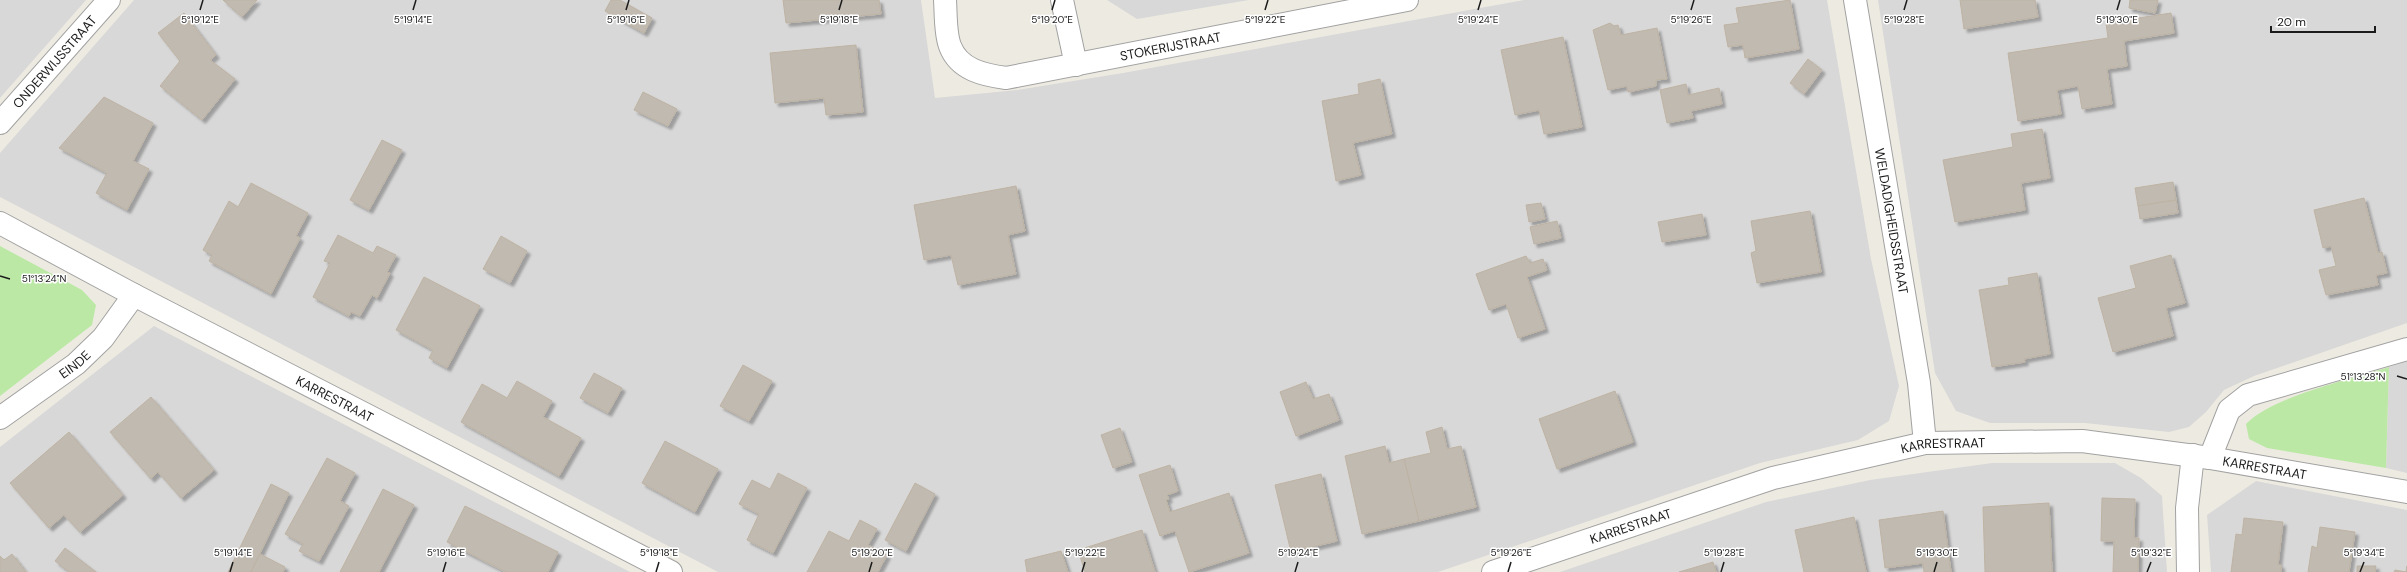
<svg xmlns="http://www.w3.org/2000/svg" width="2407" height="572" font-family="'DM Sans',sans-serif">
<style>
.residential{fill:#d9d8d8}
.grass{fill:#bce8a6}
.building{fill:#c1bab0;stroke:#beb3a3;filter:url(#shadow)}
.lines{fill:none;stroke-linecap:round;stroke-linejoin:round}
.minor-casing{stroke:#a2a2a2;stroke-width:24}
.minor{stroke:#fff;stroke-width:22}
.ticks{fill:none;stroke:#1b1b1b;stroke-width:1.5}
.labels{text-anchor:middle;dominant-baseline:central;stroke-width:3;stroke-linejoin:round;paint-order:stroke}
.street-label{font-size:13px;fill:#1b1b1b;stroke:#fff}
.ticks-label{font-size:10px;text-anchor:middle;fill:#1b1b1b;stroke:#fff;stroke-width:3;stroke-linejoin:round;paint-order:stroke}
</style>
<defs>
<filter id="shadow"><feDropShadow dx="3.5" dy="3.5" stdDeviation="1" flood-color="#0004"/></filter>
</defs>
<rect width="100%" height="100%" fill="#edebe1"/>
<!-- residential -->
<g class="residential">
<polygon points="0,0 86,0 0,98"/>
<polygon points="134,0 921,0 935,98 1017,90 1123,73 1524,0 1827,0 1871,259 1899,386 1889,421 1858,440 1760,463 1438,572 718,572 0,197 0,153"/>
<polygon points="1107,0 1249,0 1137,19"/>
<polygon points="1878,0 2407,0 2407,323 2254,376 2224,390 2206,412 2189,427 2169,432 2085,423 1990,423 1956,411 1935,373"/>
<polygon points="154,326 630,572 0,572 0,447"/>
<polygon points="2407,361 2407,473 2386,468 2389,367"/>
<polygon points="1992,463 2115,463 2141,478 2162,496 2167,572 1560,572 1766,502 1870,480"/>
<polygon points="2256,481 2407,510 2407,572 2211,572 2207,515"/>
</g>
<!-- grass -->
<g class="grass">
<polygon points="0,246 82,290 96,305 92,325 0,396"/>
<path d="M 2389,367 L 2386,468 L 2267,448 L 2249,439 L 2246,424 C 2273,396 2349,380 2389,367 Z"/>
</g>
<!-- building -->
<g class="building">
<polygon points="223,0 257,0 242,17"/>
<polygon points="611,0 620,0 652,18 644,33 605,11"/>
<polygon points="783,0 879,0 881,14 786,23"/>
<polygon points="1790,0 1799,49 1745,58 1743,45 1728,47 1724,25 1739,23 1736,8"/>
<polygon points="1960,0 2035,0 2038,17 1964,29"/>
<polygon points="2130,0 2158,0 2155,13 2129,8"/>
<polygon points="184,13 216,55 210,60 235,79 202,120 160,86 180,61 158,33"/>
<polygon points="2171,13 2174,33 2124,41 2127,66 2107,69 2112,104 2082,109 2078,86 2057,90 2061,114 2018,121 2008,53 2108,38 2106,23"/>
<polygon points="1610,23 1614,26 1618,25 1621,35 1657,28 1667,79 1656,80 1656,86 1628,92 1627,86 1608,90 1593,30"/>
<polygon points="1563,37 1582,127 1544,134 1539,110 1515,115 1501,50"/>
<polygon points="856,45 863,112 826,115 824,98 775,103 770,53"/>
<polygon points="1808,59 1822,70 1804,94 1790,83"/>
<polygon points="1380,79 1392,134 1353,143 1361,175 1336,181 1322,101 1359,94 1358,84"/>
<polygon points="1686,84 1688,95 1719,88 1722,104 1691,111 1693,118 1667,123 1660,90"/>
<polygon points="643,92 677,109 668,126 634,110"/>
<polygon points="104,97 153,123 133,161 149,169 127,210 96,193 107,173 59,148"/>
<polygon points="2042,129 2050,178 2021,183 2025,210 1955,222 1943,160 2013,147 2011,134"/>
<polygon points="382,140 402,150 369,210 350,200"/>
<polygon points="2173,182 2176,200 2138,206 2135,188"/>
<polygon points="251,183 308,213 296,236 300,238 271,294 209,261 212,255 203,250 229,201 238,207"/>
<polygon points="1016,186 1025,231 1008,235 1016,274 958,285 951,255 924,260 914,205"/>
<polygon points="2364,198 2378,253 2382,252 2387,273 2376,275 2378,285 2326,295 2319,270 2336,266 2331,246 2323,248 2314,210"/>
<polygon points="2176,200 2178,213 2140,219 2138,206"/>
<polygon points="1541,203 1545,219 1529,222 1526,205"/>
<polygon points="1810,211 1821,272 1757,283 1751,253 1756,251 1751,221"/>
<polygon points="1702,214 1706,235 1662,242 1658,222"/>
<polygon points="1557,221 1561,238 1534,244 1530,227"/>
<polygon points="338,235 373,253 377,246 396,255 387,272 390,273 377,298 372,295 360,316 351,312 349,316 313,297 330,263 324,261"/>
<polygon points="501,236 527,251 510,283 483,269"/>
<polygon points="2171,255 2185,303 2166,308 2173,336 2113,352 2098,298 2136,288 2130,266"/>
<polygon points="1526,256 1530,263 1543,259 1547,270 1527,277 1545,329 1518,338 1506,304 1489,310 1476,274"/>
<polygon points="2037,273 2050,354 2024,359 2025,362 1992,367 1979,290 2009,285 2008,278"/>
<polygon points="424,277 480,306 447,368 429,358 433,350 396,330"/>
<polygon points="743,365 772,381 749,421 720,406"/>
<polygon points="594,373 622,388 608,413 580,398"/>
<polygon points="517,381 552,401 543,417 581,438 559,476 461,422 482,384 507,398"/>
<polygon points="1306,382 1313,399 1329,394 1339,420 1296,436 1280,392"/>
<polygon points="1615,391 1633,442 1557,469 1539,419"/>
<polygon points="151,397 214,470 181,498 158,472 151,479 110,432"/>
<polygon points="1442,427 1447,449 1461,446 1476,507 1419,521 1404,459 1431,453 1426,432"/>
<polygon points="1120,428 1132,462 1113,468 1101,435"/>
<polygon points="69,432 123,495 80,532 64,515 49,528 10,483"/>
<polygon points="665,441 718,469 695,512 642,483"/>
<polygon points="1385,446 1389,463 1404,459 1419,521 1362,534 1345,456"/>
<polygon points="327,458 355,473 340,501 349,506 319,561 299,551 303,544 285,534"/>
<polygon points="1170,465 1178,491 1167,495 1169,499 1166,500 1170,512 1229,493 1249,553 1189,572 1175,531 1160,536 1139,475"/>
<polygon points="778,473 807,488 773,553 747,540 759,514 739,504 752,480 770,489"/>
<polygon points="1321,474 1337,541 1291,552 1275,485"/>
<polygon points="915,483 935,494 906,551 885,540"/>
<polygon points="271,484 289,493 251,572 228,572"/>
<polygon points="383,489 414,505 379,572 340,572"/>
<polygon points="2102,498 2135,499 2134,538 2139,538 2138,572 2113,572 2114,541 2101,541"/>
<polygon points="2049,503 2052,572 1985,572 1983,507"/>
<polygon points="465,506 558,552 548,572 506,572 447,542"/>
<polygon points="1943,511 1951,572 1924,572 1923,563 1885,568 1879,520"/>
<polygon points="1854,517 1866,572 1804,572 1795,530"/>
<polygon points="2244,518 2283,522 2278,565 2281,565 2281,572 2231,572 2236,534 2242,535"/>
<polygon points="860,520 877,529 868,545 887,555 878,572 807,572 829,531 849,541"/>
<polygon points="2320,527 2355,532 2349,572 2308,572 2312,546 2317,548"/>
<polygon points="1142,530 1155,572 1085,572 1078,550"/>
<polygon points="65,548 96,572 69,572 55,561"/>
<polygon points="1061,551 1068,572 1027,572 1025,560"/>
<polygon points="12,554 26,572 0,572 0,556 4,560"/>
<polygon points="260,554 285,567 283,572 251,572"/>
<polygon points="1713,562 1716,572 1679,572"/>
<polygon points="2357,566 2376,566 2375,572 2357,572"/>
<polygon points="2407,566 2407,572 2394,572 2395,570 2406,572"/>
</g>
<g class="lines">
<defs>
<g id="minor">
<path id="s1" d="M 945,0 C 946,14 945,33 950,46 C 959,70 984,75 1006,78 L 1407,0"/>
<polyline points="1062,0 1076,65"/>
<path id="s2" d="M 1855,0 L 1919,383 L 1925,443"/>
<path id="s3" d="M 0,123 L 109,0"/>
<path id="s4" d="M 0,223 L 134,295 L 671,572"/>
<path id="s5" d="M 0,418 L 76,364 L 103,338 L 134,295"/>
<polyline points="2210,458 2229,410 2248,395 2407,349"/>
<path id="s6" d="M 1493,572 L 1773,478 L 1925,443 L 2082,441 L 2210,458 L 2407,492"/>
<polyline points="2188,572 2187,508 2193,455"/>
</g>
</defs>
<!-- minor casing -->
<use href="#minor" class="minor-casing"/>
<!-- minor -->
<use href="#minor" class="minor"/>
</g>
<!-- ticks -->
<path class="ticks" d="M 200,10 L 203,0M 413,10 L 416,0M 626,10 L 629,0M 839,10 L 842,0M 1052,10 L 1055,0M 1265,10 L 1268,0M 1478,10 L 1481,0M 1691,10 L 1694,0M 1904,10 L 1907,0M 2117,10 L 2120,0M 0,276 L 10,279M 2397,376 L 2407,379M 230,572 L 233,562M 443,572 L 446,562M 656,572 L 659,562M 869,572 L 872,562M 1082,572 L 1085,562M 1295,572 L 1298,562M 1508,572 L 1511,562M 1721,572 L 1724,562M 1934,572 L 1937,562M 2147,572 L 2151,562M 2360,572 L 2364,562"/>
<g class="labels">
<!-- street labels -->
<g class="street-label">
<text stroke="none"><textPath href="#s1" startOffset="282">STOKERIJSTRAAT</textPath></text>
<text stroke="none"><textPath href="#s3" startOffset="82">ONDERWIJSSTRAAT</textPath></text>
<text stroke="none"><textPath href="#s2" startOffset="224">WELDADIGHEIDSSTRAAT</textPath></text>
<text stroke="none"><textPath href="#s5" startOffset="92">EINDE</textPath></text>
<text stroke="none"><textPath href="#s4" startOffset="378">KARRESTRAAT</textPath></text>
<text stroke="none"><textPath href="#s6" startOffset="469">KARRESTRAAT</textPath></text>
<text stroke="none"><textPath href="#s6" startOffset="793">KARRESTRAAT</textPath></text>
<text stroke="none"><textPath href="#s6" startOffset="145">KARRESTRAAT</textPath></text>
</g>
</g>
<g class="ticks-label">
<text x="200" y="23">5°19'12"E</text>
<text x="413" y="23">5°19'14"E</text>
<text x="626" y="23">5°19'16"E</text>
<text x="839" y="23">5°19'18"E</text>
<text x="1052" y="23">5°19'20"E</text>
<text x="1265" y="23">5°19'22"E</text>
<text x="1478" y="23">5°19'24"E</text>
<text x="1691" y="23">5°19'26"E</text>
<text x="1904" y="23">5°19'28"E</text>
<text x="2117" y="23">5°19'30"E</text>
<text x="44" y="282">51°13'24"N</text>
<text x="2363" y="380">51°13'28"N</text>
<text x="2364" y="556">5°19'34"E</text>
<text x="233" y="556">5°19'14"E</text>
<text x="446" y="556">5°19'16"E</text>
<text x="659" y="556">5°19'18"E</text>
<text x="872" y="556">5°19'20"E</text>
<text x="1085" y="556">5°19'22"E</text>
<text x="1298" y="556">5°19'24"E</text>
<text x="1511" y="556">5°19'26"E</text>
<text x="1724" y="556">5°19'28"E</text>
<text x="1937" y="556">5°19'30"E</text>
<text x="2151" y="556">5°19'32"E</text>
</g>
<!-- scale -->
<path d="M2271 26v6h104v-6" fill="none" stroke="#1b1b1b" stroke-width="2"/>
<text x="2277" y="26" font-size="12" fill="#1b1b1b" stroke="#ffffff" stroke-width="3" paint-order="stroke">20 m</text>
</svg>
